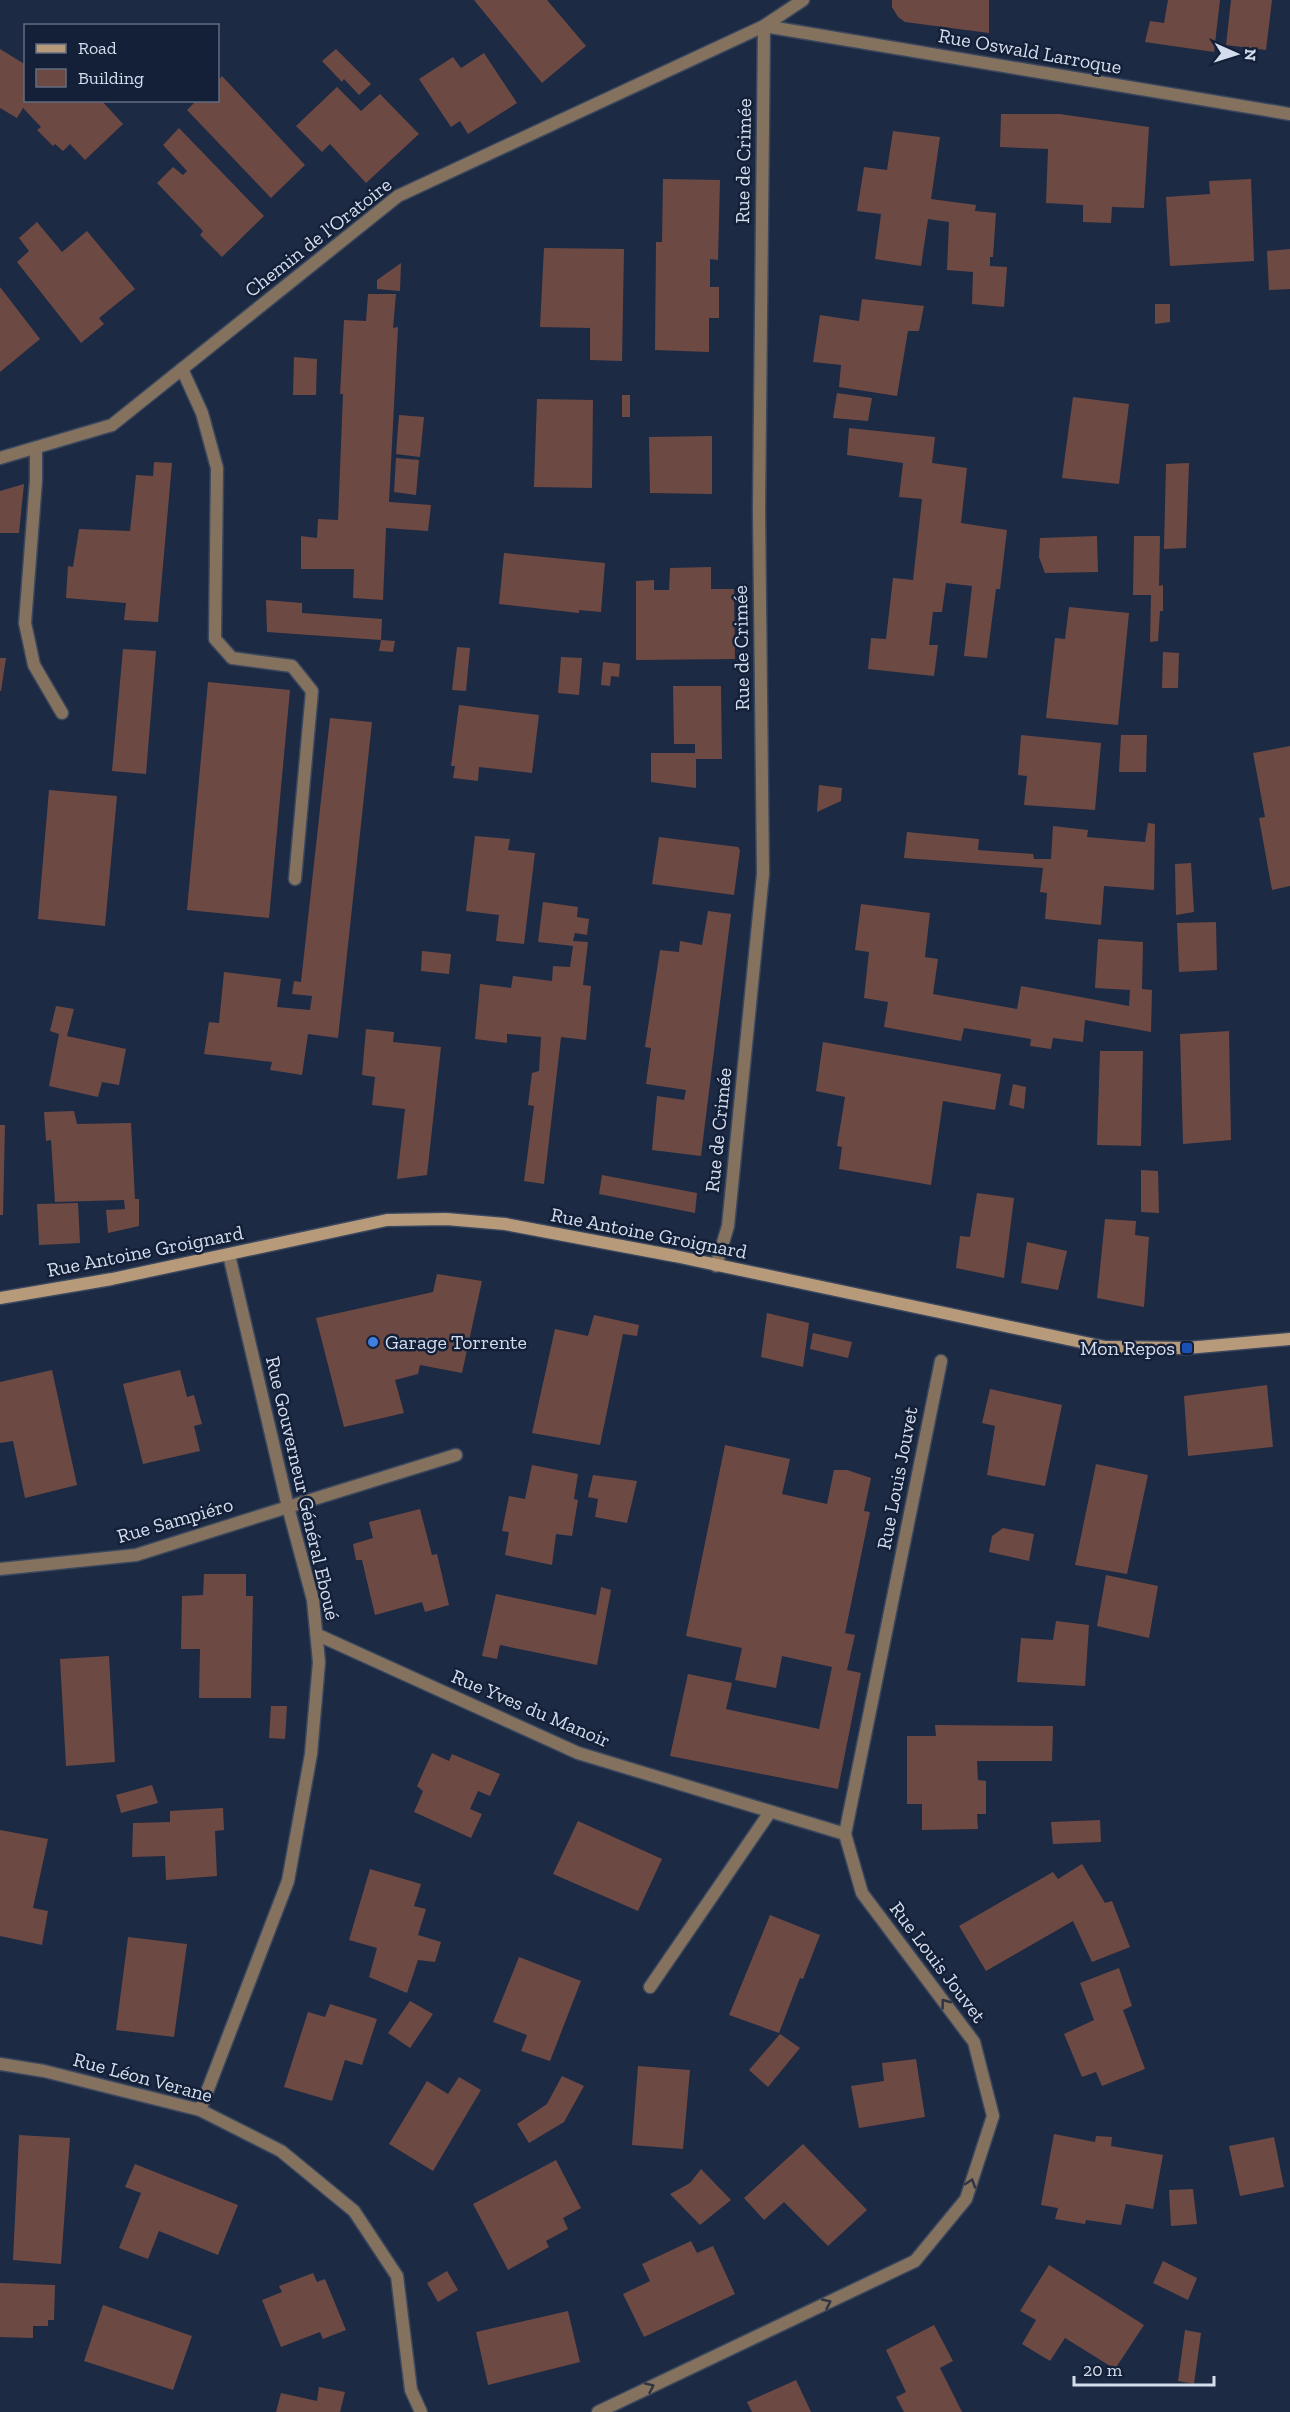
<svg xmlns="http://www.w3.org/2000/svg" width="1290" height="2412" font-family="'Zilla Slab',serif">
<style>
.building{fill:#6d4944}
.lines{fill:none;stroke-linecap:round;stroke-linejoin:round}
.service-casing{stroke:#3a475e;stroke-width:15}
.minor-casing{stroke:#3a475e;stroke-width:15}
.secondary-casing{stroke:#3a475e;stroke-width:15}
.service{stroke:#84725e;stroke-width:12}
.minor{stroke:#84725e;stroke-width:12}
.secondary{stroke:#b79a7a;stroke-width:12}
.oneway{stroke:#303442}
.shop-dot{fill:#3f7fe0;stroke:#142038;stroke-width:2}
.transit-dot{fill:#1a4fb4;stroke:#142038;stroke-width:2}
.labels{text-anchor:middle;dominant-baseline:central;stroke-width:5;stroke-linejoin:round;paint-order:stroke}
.street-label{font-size:20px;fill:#d4ddee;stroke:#142038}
.poi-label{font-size:20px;fill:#d4ddee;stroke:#142038;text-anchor:start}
</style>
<rect width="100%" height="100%" fill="#1d2a43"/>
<!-- building -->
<g class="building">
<polygon points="474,0 547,0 586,46 542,83"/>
<polygon points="892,0 989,0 989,33 905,22 898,17 892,7"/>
<polygon points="1168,0 1220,0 1214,52 1145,42 1150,21 1164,23"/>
<polygon points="1231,0 1272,0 1266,50 1226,45"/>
<polygon points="0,49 26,65 26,100 101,100 123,124 85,160 70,144 63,151 55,144 53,146 37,130 41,127 23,108 17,118 0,108"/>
<polygon points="336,49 371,84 359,95 344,79 342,82 322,61"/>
<polygon points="484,53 517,103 468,134 460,121 451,127 419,79 453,57 461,68"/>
<polygon points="222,76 305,165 271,198 187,110 197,100 218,100 218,81"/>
<polygon points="337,87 361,111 380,94 419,134 366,183 330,144 322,152 296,126"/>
<polygon points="1001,114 1060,114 1149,127 1144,208 1112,207 1111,223 1083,222 1083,205 1046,203 1048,149 1000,147"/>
<polygon points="179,128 264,216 222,257 200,235 203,231 157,183 173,167 183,175 187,171 163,145"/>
<polygon points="893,131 940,137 931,199 976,205 975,211 996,213 993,257 990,257 990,266 1007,267 1004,307 972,304 973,272 947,270 949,222 928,219 921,266 875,259 881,214 857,211 864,167 887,170"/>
<polygon points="663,179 720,180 718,260 710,259 710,287 719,287 719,318 709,318 709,352 655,350 656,242 662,242"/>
<polygon points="1251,179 1254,261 1170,266 1166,197 1210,194 1209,181"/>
<polygon points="37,222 62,252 87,231 135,289 99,318 104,324 81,343 17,262 29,251 19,238"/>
<polygon points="544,248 624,249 622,361 590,360 590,328 540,327"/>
<polygon points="1290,249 1290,289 1269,290 1267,251"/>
<polygon points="401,263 400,291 377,289 377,280"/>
<polygon points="0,287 40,339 0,372"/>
<polygon points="368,294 396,294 393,328 398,327 389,502 431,505 428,531 386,528 383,600 353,598 354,569 301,569 301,536 317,538 318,519 338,520 343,394 340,394 344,320 366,321"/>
<polygon points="862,299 924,306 919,331 908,331 897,396 839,387 841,365 813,362 820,315 859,321"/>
<polygon points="1155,304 1170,304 1170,322 1155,324"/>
<polygon points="294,357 317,359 316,395 293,395"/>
<polygon points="837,393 872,398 868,421 833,418"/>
<rect x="622" y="395" width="8" height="22"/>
<polygon points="1073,397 1129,404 1119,484 1062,478"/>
<polygon points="537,399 593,400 592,488 534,487"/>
<polygon points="399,415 424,417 420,457 396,454"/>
<polygon points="849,428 935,437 932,463 967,468 961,523 1007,530 1000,589 996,589 987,658 964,656 972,586 946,583 942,612 933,612 929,645 938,645 934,676 868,669 871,638 886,639 893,578 913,580 922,499 899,497 903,463 847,455"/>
<polygon points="712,436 712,494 650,493 649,437"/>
<polygon points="396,458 419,460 416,495 394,492"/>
<polygon points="154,462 172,463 158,622 124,620 126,603 66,598 68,566 73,567 79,529 130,531 136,475 153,476"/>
<polygon points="1189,463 1186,548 1164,549 1166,464"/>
<polygon points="24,484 19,533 0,533 0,491"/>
<polygon points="1097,536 1098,572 1045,573 1039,557 1040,538"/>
<polygon points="1134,536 1160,536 1159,586 1163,585 1163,611 1160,611 1158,641 1150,642 1151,595 1133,595"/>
<polygon points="504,553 605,563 601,612 579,610 579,613 499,604"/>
<polygon points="711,567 711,589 734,589 735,659 636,660 636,581 654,580 654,590 669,590 670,568"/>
<polygon points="266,600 302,603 302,613 382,619 381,640 395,641 393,652 379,651 381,640 267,632"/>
<polygon points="1069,607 1129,613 1118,725 1046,718 1055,638 1065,639"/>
<polygon points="457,647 470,648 466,691 452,690"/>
<polygon points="123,649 156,651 146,774 112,771"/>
<polygon points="1163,652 1179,653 1178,688 1162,688"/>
<polygon points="561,657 582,658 579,695 558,693"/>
<polygon points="0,658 6,658 1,691 0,691"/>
<polygon points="603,662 620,664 619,677 611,676 610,686 601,685"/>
<polygon points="208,682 290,690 269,918 187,910"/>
<polygon points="673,686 721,686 722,759 696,759 696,788 651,782 651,753 695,753 695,744 674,744"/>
<polygon points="459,705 539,715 532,773 479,767 478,781 453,778 455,766 451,766"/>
<polygon points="330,718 372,722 338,1038 308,1034 302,1075 270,1070 272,1062 204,1054 209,1022 219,1023 224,972 281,979 277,1007 310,1010 312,996 292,994 294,981 301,982"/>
<polygon points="1021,735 1101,743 1095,810 1024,805 1027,776 1018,775"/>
<polygon points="1121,735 1147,735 1146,772 1119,772"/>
<polygon points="1290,746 1290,886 1272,890 1259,818 1265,817 1253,753"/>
<polygon points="819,785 842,788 841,801 817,812"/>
<polygon points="49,790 117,796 105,926 38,919"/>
<polygon points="1148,823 1155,824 1154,890 1104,886 1101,925 1045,919 1047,893 1040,892 1043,868 904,858 907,832 979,839 978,850 1033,854 1034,859 1051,859 1053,826 1088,830 1087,837 1145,842"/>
<polygon points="475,836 510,839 508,850 535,853 524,944 496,941 499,915 466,911"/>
<polygon points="659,837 738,847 740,850 734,895 652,884"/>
<polygon points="1191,863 1194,912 1176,915 1175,864"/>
<polygon points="543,902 578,907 577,917 589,919 587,935 575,933 573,941 588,942 583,985 591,986 586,1040 561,1037 544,1184 524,1181 534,1106 528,1105 532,1073 539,1071 541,1037 507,1034 507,1043 475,1039 480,984 511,988 513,976 552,981 553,966 570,967 573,946 538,942"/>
<polygon points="861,904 930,913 925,957 938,959 933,994 1017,1009 1021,986 1129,1006 1130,990 1095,988 1098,939 1143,942 1142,989 1152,990 1151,1032 1085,1020 1083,1042 1053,1038 1051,1049 1030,1046 1031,1039 964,1028 961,1041 884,1027 888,1002 864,998 869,952 855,950"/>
<polygon points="708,911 731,914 701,1156 652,1150 657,1096 684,1100 686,1090 646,1084 651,1048 645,1047 660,950 679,952 680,941 702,945"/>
<polygon points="1216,922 1217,970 1179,972 1177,923"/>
<polygon points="422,951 451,954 449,974 421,971"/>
<polygon points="56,1006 74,1009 67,1036 126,1049 119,1085 102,1082 98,1097 49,1086 59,1034 50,1031"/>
<polygon points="366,1029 394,1032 393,1042 441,1047 427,1175 397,1179 405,1109 372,1105 375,1077 362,1075"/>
<polygon points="1229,1031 1231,1140 1183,1144 1180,1034"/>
<polygon points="823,1042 1001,1074 995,1110 943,1101 931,1185 839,1169 842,1147 837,1146 845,1097 816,1091"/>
<polygon points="1100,1051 1143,1051 1141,1146 1097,1145"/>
<polygon points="1013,1084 1026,1087 1024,1109 1009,1105"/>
<polygon points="74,1111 77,1124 131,1123 135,1199 139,1199 139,1226 108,1233 106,1210 125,1209 124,1200 55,1202 51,1140 46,1141 44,1112"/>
<polygon points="0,1125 5,1125 3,1215 0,1215"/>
<polygon points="1141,1170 1158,1171 1159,1213 1141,1212"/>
<polygon points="602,1175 697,1193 695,1213 599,1194"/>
<polygon points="977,1193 1014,1198 1004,1278 956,1268 960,1236 970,1237"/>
<polygon points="78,1203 80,1243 39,1245 37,1204"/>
<polygon points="1105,1219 1136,1221 1135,1235 1149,1237 1144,1307 1097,1298"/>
<polygon points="1027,1242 1067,1251 1058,1290 1021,1283"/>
<polygon points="437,1274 482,1281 462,1373 420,1365 418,1374 395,1380 404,1413 344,1427 316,1318 433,1292"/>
<polygon points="767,1313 809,1323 803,1367 761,1357"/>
<polygon points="594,1315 639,1325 637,1336 623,1334 600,1445 532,1433 555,1329 588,1336"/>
<polygon points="813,1333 852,1342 848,1358 810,1349"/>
<polygon points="52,1370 77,1485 25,1498 13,1441 0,1443 0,1382"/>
<polygon points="180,1370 187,1397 194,1395 202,1424 194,1426 200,1451 143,1464 123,1384"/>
<polygon points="1267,1385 1273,1447 1188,1456 1184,1396"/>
<polygon points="990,1389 1062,1405 1045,1486 987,1475 995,1426 982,1423"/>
<polygon points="725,1445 790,1459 782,1494 827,1504 834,1470 847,1470 871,1478 864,1511 870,1512 845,1633 855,1635 847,1670 861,1673 838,1789 670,1756 688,1674 732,1683 726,1709 819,1729 832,1667 782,1656 776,1688 735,1680 742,1648 686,1636"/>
<polygon points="1096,1464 1148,1475 1127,1574 1075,1565"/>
<polygon points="532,1465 578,1474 574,1499 578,1500 572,1536 556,1534 552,1565 505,1555 509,1532 502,1531 509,1496 525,1499"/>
<polygon points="593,1475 637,1481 627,1523 595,1517 598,1499 588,1497"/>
<polygon points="420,1509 432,1555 437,1554 449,1605 425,1612 422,1602 375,1615 362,1560 356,1560 353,1544 373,1538 369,1522"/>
<polygon points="1003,1528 1034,1534 1029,1561 989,1552 992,1536"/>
<polygon points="204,1574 246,1574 246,1596 253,1596 251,1698 199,1698 200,1649 181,1649 182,1596 203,1595"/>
<polygon points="1106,1575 1158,1586 1149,1638 1097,1626"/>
<polygon points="601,1587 611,1590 597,1665 500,1645 497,1659 482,1656 496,1594 596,1615"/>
<polygon points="1056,1621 1089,1625 1085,1686 1017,1682 1021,1638 1053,1640"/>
<polygon points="109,1656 115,1762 66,1766 60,1659"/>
<polygon points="271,1706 287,1706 285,1739 269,1738"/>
<polygon points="935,1725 1053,1726 1052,1761 977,1761 978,1780 986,1781 986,1814 977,1814 978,1829 922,1830 922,1804 907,1804 907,1736 936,1736"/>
<polygon points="432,1753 449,1761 452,1754 500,1774 490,1796 478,1791 470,1809 482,1814 471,1838 414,1812 423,1791 417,1786"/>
<polygon points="152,1785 158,1803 121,1813 116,1795"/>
<polygon points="223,1808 224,1830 215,1831 217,1876 166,1880 165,1856 132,1857 133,1823 170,1822 170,1811"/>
<polygon points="1100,1820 1101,1842 1053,1844 1051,1822"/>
<polygon points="578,1821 662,1859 638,1911 553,1874"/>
<polygon points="0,1830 48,1839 33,1908 48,1911 42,1945 0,1936"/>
<polygon points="1082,1864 1105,1903 1112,1901 1130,1947 1092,1962 1073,1921 986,1971 959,1926 1053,1872 1058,1879"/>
<polygon points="370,1869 421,1884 414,1906 426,1909 418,1935 441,1942 435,1962 418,1960 407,1993 369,1977 377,1948 349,1940"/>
<polygon points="770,1915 820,1935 803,1979 800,1978 779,2033 729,2015"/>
<polygon points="128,1937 187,1944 174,2037 116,2030"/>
<polygon points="519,1957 581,1981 550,2061 521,2051 527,2035 493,2022"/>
<polygon points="1119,1968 1132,2006 1123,2010 1145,2069 1102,2086 1096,2072 1082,2077 1064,2034 1094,2020 1080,1983"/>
<polygon points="410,2001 433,2014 410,2048 388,2033"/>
<polygon points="330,2004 377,2019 362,2065 345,2060 332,2101 284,2087 308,2012 325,2017"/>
<polygon points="780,2034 800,2048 768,2087 749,2070"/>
<polygon points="916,2059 925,2117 859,2128 851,2086 884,2081 882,2063"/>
<polygon points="638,2066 690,2070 683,2149 632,2145"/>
<polygon points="562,2076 584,2086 564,2122 529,2143 517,2124 547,2104"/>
<polygon points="459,2077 481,2090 433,2171 389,2144 427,2081 448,2094"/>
<polygon points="1054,2134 1095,2142 1096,2136 1112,2137 1111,2146 1163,2155 1153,2209 1126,2204 1121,2225 1086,2220 1085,2224 1055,2219 1058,2208 1041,2205"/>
<polygon points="19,2135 70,2138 61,2264 13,2260"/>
<polygon points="1274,2137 1284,2187 1240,2196 1229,2146"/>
<polygon points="803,2144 867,2210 828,2246 784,2202 764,2220 744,2198"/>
<polygon points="556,2160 581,2208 563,2218 568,2229 546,2241 549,2247 508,2270 473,2204"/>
<polygon points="135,2164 238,2205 218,2255 159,2231 148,2259 119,2248 141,2193 125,2187"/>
<polygon points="701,2169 731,2200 700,2225 670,2194 690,2183"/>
<polygon points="1193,2189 1197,2224 1171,2226 1169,2190"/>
<polygon points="691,2241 697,2253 713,2246 735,2294 644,2337 623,2294 650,2281 642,2264"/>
<polygon points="1163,2261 1197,2278 1188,2300 1153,2283"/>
<polygon points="1049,2265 1144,2325 1115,2369 1065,2338 1050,2361 1022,2344 1036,2320 1020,2311"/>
<polygon points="447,2271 458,2290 438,2302 427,2283"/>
<polygon points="313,2273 317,2282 325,2279 346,2330 323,2339 320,2332 281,2347 262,2300 282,2292 279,2286"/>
<polygon points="0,2283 55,2285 54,2320 48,2320 48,2326 33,2326 33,2338 0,2337"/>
<polygon points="103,2305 192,2336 173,2390 84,2361"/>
<polygon points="568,2311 580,2362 488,2385 476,2332"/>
<polygon points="934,2325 953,2361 940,2368 962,2412 904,2412 896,2397 906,2392 886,2350"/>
<polygon points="1185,2330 1201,2333 1194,2384 1178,2381"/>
<polygon points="796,2380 811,2412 752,2412 747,2402"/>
<polygon points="319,2387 345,2392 340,2412 276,2412 281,2393 317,2401"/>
</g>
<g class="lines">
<defs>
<g id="service">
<polyline points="182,369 202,413 217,468 215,639 232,658 292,666 312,691 295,879"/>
<polyline points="36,448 36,480 25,623 34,665 62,713"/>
<polyline points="288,1507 456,1455"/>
<polyline points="650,1987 770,1812"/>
</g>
<g id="minor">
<polyline points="0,458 112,425 398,196 764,26 803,0"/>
<polyline points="716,1266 728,1226 763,874 759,510 764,26 1290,114"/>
<polyline points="0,1569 136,1555 288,1507"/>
<polyline points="318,1635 578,1753 845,1834"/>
<polyline points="0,2064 44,2071 200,2110 281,2151 354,2211 397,2276 411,2390 421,2412"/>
<polyline points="200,2110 288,1881 311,1754 319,1662 313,1600 288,1507 229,1255"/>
<polyline points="598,2412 915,2261 966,2199 993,2116 974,2042 862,1893 845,1834 941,1361"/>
</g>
<polyline id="secondary" points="0,1298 112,1279 387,1220 446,1219 505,1224 675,1256 1105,1347 1187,1348 1290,1339"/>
</defs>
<!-- service casing -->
<use href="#service" class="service-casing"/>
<!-- minor casing -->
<use href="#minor" class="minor-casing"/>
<!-- secondary casing -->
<use href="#secondary" class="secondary-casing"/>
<!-- service -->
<use href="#service" class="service"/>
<!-- minor -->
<use href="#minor" class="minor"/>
<!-- secondary -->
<use href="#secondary" class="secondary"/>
</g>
<!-- one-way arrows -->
<defs><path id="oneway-chevron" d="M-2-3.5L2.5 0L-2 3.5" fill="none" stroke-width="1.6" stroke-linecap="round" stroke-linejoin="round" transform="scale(1.5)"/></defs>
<g class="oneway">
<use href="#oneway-chevron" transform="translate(945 2003) rotate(-127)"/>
<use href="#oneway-chevron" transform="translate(971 2183) rotate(-72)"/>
<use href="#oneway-chevron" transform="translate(827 2303) rotate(-25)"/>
<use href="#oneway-chevron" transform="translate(650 2387) rotate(-25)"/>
</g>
<!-- markers -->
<circle class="shop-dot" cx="373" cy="1342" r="6"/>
<rect class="transit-dot" x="1181" y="1342" width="12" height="12" rx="3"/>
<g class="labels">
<!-- street labels -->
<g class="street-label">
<text transform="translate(1030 51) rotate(10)">Rue Oswald Larroque</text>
<text transform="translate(743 161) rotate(-89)">Rue de Crimée</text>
<text transform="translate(318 237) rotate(-38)">Chemin de l'Oratoire</text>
<text transform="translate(741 648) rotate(-91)">Rue de Crimée</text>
<text transform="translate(718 1130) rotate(-84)">Rue de Crimée</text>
<text transform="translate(649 1233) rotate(11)">Rue Antoine Groignard</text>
<text transform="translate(145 1251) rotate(-11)">Rue Antoine Groignard</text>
<text transform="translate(897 1478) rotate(-79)">Rue Louis Jouvet</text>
<text transform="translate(303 1488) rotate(77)">Rue Gouverneur Général Eboué</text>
<text transform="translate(175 1520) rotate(-16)">Rue Sampiéro</text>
<text transform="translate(531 1708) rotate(23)">Rue Yves du Manoir</text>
<text transform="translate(938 1962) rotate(53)">Rue Louis Jouvet</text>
<text transform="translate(143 2077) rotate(15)">Rue Léon Verane</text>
</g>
<!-- poi labels -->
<g class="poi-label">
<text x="385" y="1342">Garage Torrente</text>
<text x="1175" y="1348" text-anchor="end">Mon Repos</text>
</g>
</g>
<!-- legend -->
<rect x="24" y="24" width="195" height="78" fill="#142038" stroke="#616c81" stroke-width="1.5"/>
<rect x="36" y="44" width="30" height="9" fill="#b79a7a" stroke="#616c81" stroke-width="1.5"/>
<text x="78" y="54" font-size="18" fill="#d4ddee">Road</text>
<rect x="36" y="69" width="30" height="18" fill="#6d4944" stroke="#616c81" stroke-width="1.5"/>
<text x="78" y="84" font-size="18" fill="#d4ddee">Building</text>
<!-- north arrow -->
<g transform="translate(1236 54) rotate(93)" stroke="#142038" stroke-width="4.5" paint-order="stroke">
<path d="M0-4.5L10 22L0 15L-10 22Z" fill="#d4ddee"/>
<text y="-9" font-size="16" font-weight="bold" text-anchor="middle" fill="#d4ddee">N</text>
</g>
<!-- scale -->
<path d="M1074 2376v9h140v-9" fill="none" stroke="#d4ddee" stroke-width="3"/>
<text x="1083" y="2376" font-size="18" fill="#d4ddee" stroke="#142038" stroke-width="4.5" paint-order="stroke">20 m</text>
</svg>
